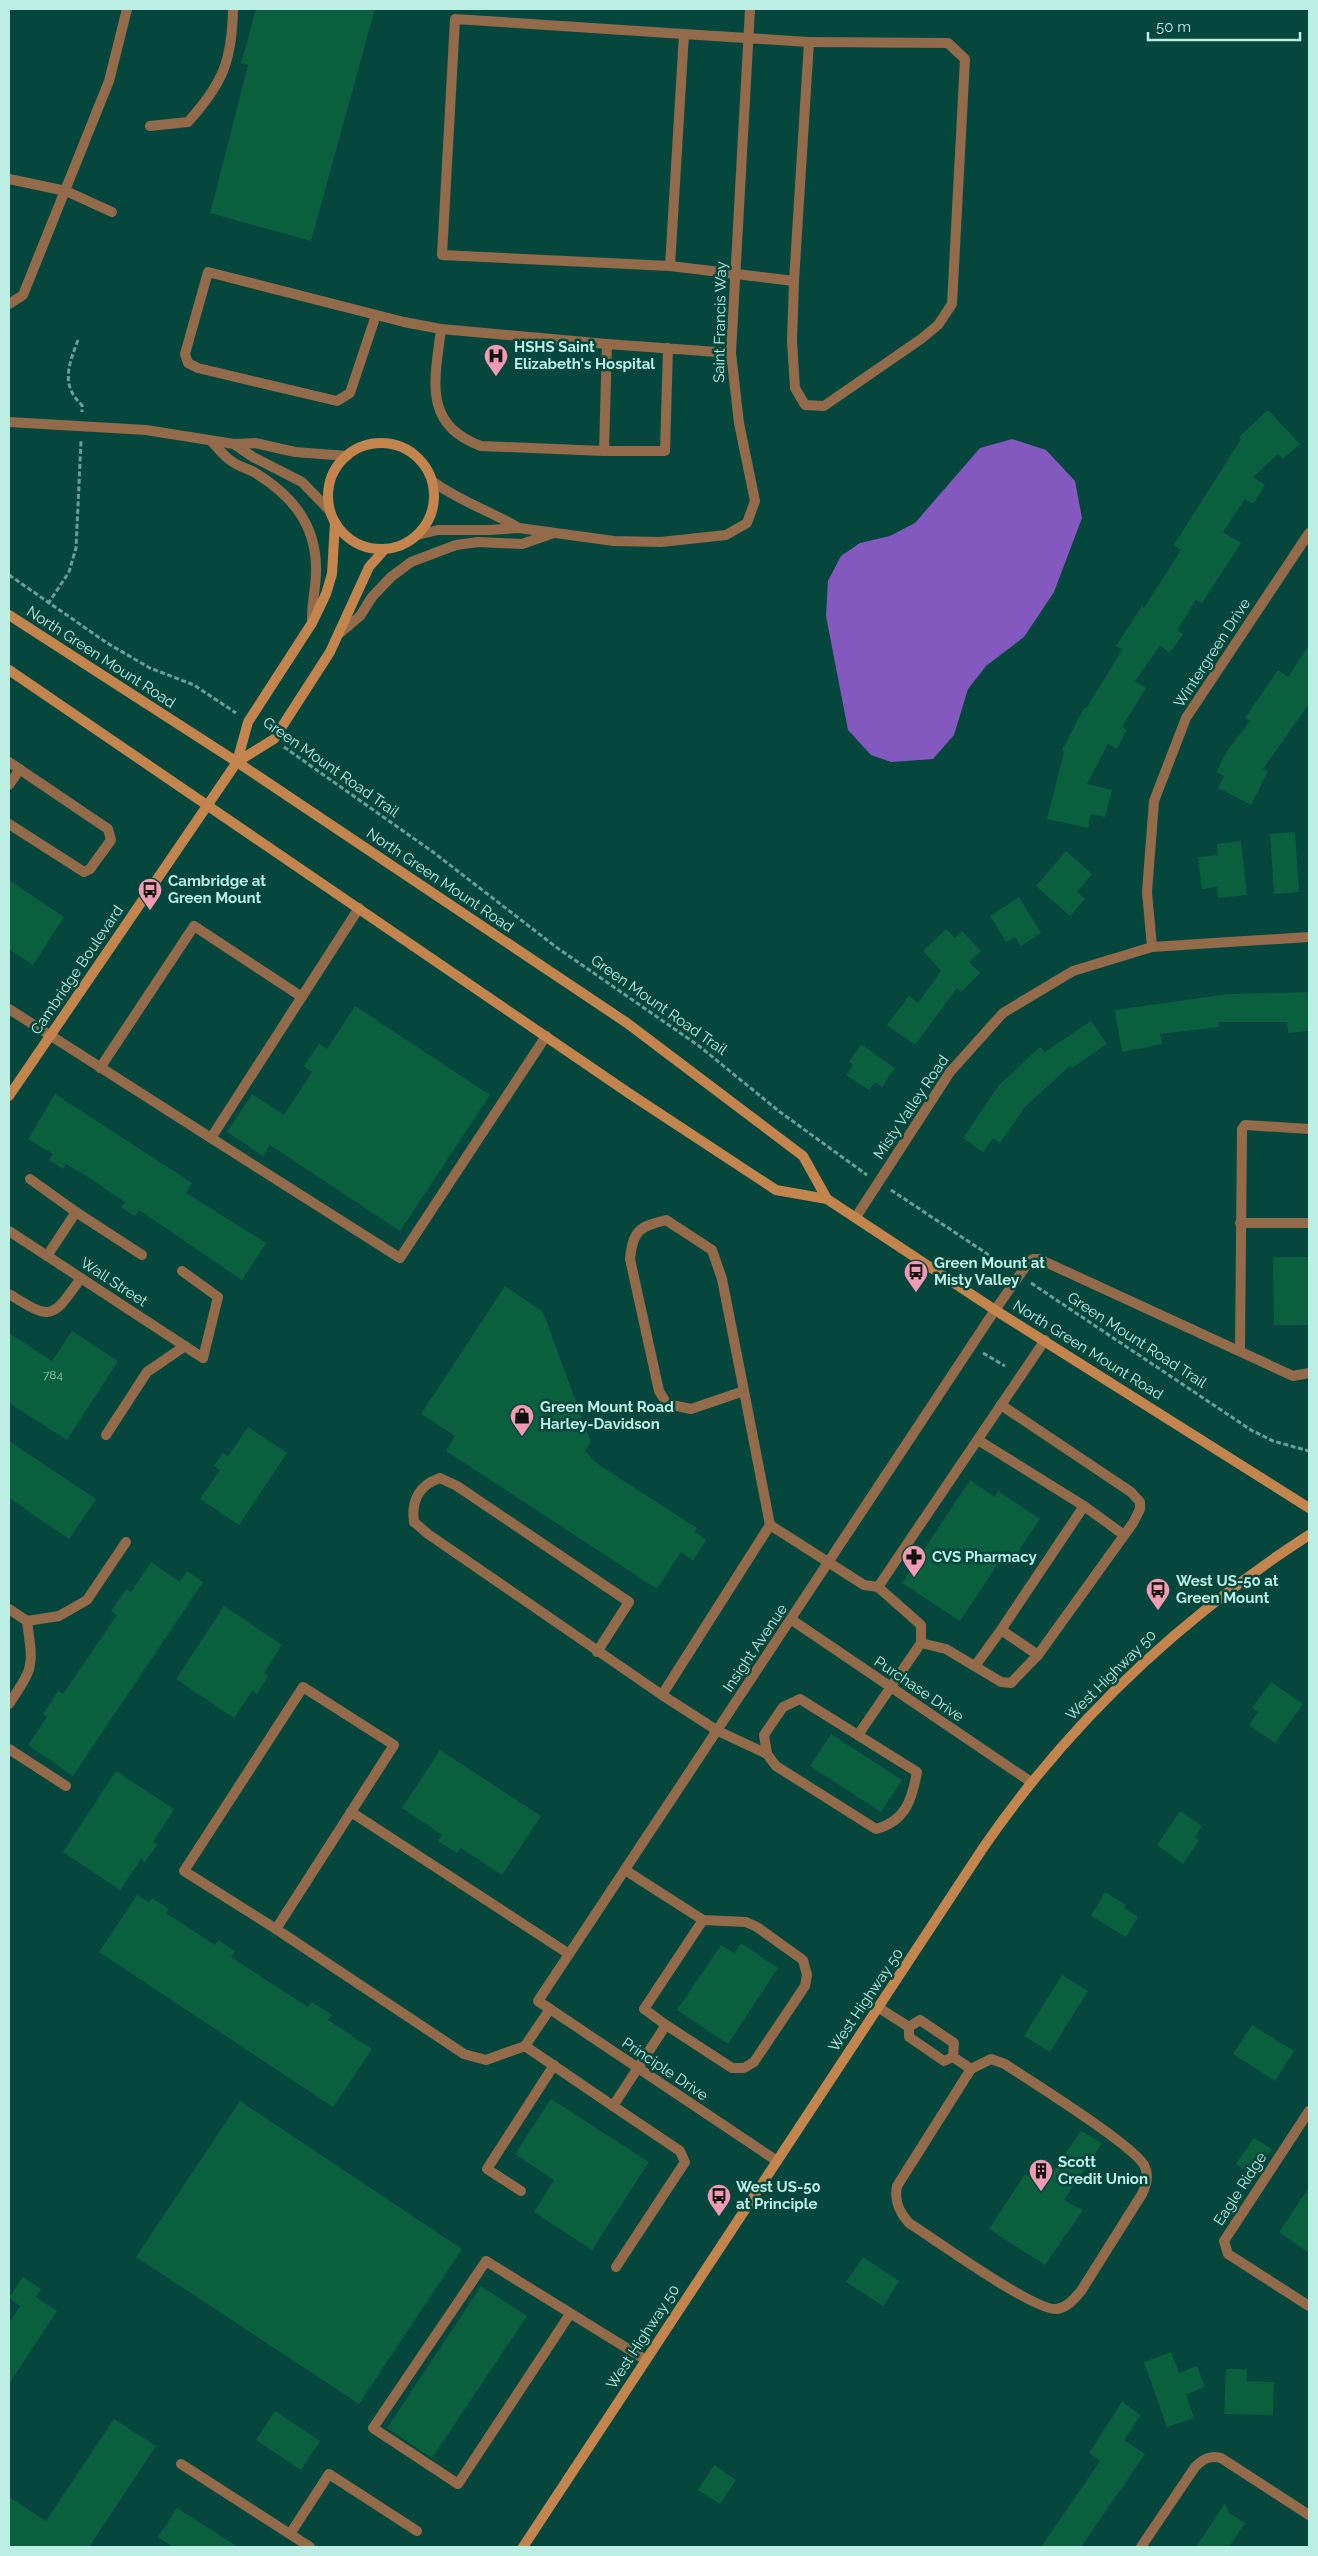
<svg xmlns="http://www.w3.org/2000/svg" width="1318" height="2556" font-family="Raleway,sans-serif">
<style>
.water{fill:#8359bf}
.building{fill:#0a5f3e}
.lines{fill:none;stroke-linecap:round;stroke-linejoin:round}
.path{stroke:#68a096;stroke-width:3;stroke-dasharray:5 2.5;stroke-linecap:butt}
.lane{stroke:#936b4a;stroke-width:10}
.street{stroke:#936b4a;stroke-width:10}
.secondary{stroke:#c3844d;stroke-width:10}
.labels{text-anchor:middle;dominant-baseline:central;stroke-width:5;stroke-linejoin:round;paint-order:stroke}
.number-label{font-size:12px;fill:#90caba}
.street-label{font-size:15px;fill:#bdeee3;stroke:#05463d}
.poi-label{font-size:15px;font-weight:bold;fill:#bdeee3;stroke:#05463d;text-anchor:start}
</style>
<rect width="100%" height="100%" fill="#05463d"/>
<!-- water -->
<polygon class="water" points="1012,439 1046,450 1075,481 1082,518 1054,592 1024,637 986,666 968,689 954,735 933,759 891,762 871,755 848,730 826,616 828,581 841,556 860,543 890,536 915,523 980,448"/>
<!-- building -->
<g class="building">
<polygon points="256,9 375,9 311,241 210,213 248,65 241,63"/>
<polygon points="1268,410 1300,444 1283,459 1278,454 1253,477 1265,485 1253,504 1245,499 1223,532 1241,543 1202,603 1196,600 1177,630 1183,634 1170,653 1160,646 1135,681 1146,688 1122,727 1127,730 1117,749 1108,744 1087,784 1112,790 1105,817 1091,814 1088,828 1047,819 1064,751 1062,750 1084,708 1086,709 1122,650 1116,646 1142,606 1144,608 1181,550 1174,545 1241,439 1239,437"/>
<polygon points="1309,645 1309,704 1263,769 1268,771 1251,805 1218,788 1224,776 1216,772 1227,751 1250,721 1245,718 1278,670 1288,677"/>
<polygon points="1295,832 1299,892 1274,894 1270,834"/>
<polygon points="1241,841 1247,895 1218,898 1217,887 1202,889 1198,857 1218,855 1217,844"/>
<polygon points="1066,851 1092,874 1077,892 1085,899 1070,916 1036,886"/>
<polygon points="9,880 64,917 33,965 9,949"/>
<polygon points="1019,897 1041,933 1021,946 1015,937 1006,942 990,916"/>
<polygon points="946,929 955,938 962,931 981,951 969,962 980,973 961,992 957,988 915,1045 887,1025 909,996 918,1003 941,971 923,951"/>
<polygon points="1309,992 1309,1031 1288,1033 1287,1022 1218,1022 1219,1027 1160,1034 1162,1044 1122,1052 1115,1010 1228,994"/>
<polygon points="355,1006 490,1095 400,1231 270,1145 263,1156 227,1132 252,1094 284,1115 312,1072 304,1066 319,1044 327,1049"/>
<polygon points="1091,1021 1107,1044 1072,1068 1071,1065 1025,1107 1000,1143 993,1138 983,1152 963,1138 999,1085 1040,1047 1045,1052"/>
<polygon points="861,1044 895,1068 882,1087 875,1082 869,1090 846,1075 853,1065 849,1062"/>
<polygon points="55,1094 192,1183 186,1193 266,1243 242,1280 139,1210 135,1216 121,1207 125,1202 88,1177 66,1164 63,1169 49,1160 53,1154 28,1139"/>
<polygon points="1273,1257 1309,1257 1309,1325 1274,1325"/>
<polygon points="505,1286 543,1312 591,1442 585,1451 599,1465 697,1528 695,1532 706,1540 693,1561 681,1552 657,1589 446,1451 455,1436 421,1414"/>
<polygon points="72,1331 118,1361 67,1440 9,1403 9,1333 52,1361"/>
<polygon points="248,1427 287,1453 239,1525 200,1499 220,1470 214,1466 223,1453 228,1456"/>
<polygon points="9,1441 96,1499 69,1539 9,1498"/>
<polygon points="970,1480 995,1497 998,1491 1040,1519 1015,1556 1007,1550 960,1621 902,1583"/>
<polygon points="151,1562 180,1582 187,1571 203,1582 73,1776 28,1745 47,1717 43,1714 58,1691 63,1694 117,1615 111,1611 126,1589 131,1592"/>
<polygon points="224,1606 282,1645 264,1673 268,1676 257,1694 252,1691 234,1718 176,1679"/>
<polygon points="1271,1682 1303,1704 1275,1743 1249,1725 1258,1712 1252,1708"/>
<polygon points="831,1734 902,1780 881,1812 810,1766"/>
<polygon points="440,1750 541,1816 502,1875 461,1848 457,1853 438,1841 442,1835 402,1808"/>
<polygon points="116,1771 174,1809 153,1842 157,1845 145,1862 141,1859 120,1890 63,1852"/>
<polygon points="1180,1811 1202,1826 1195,1837 1199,1840 1183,1864 1157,1845"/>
<polygon points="1105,1892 1126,1905 1124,1908 1138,1917 1126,1937 1091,1916"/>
<polygon points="137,1895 149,1902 152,1898 169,1909 166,1913 215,1945 218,1940 235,1951 231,1957 308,2007 312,2002 332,2015 328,2020 372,2049 333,2107 99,1952"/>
<polygon points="741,1943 778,1968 728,2044 677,2010 721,1945 734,1953"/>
<polygon points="1062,1975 1088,1991 1050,2052 1024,2036"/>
<polygon points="1252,2025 1294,2051 1275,2081 1233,2054"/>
<polygon points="551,2099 649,2162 592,2250 534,2212 554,2180 515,2154"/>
<polygon points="240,2101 462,2249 359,2404 136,2257"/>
<polygon points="1081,2131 1102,2143 1064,2200 1083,2210 1045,2265 989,2229 1025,2174 1044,2185"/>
<polygon points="1254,2138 1272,2149 1254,2176 1236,2164"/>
<polygon points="1309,2187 1309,2253 1279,2232"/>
<polygon points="863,2257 899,2281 883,2306 846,2282"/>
<polygon points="23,2277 41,2289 36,2297 57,2311 9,2384 9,2323 20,2306 9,2298"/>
<polygon points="481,2286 527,2316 432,2458 387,2428"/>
<polygon points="1171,2352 1179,2373 1197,2366 1205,2387 1186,2394 1194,2418 1167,2427 1144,2362"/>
<polygon points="1226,2369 1247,2369 1247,2381 1274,2382 1273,2415 1224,2414"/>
<polygon points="1122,2402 1141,2415 1124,2440 1145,2454 1081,2547 1041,2547 1100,2461 1089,2453"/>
<polygon points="275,2411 320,2441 301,2470 256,2440"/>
<polygon points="114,2419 156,2446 89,2547 9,2547 9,2497 46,2521"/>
<polygon points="714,2465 736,2480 720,2504 698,2490"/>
<polygon points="1225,2503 1229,2513 1245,2523 1229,2547 1196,2547"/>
<polygon points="177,2508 238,2547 173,2547 158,2537"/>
</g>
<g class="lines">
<!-- path -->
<g class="path">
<path d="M 78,340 C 69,364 60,385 82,405 L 82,412"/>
<polyline points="9,575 107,643 150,668 194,685 236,713"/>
<polyline points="48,604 69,572 76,548 81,441"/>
<polyline points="284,747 433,852 556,947 699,1046 780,1112 867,1175"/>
<polyline points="891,1190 1007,1267"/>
<polyline points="1031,1283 1251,1430 1273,1441 1309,1451"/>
<polyline points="983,1353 1005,1366"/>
</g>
<!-- lane -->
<g class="lane">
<polygon points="684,34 809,42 794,281 670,266"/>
<path d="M 150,126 L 188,122 C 223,83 232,61 233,9"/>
<polyline points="9,179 66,191 112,212"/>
<polyline points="670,266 442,255 455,19 684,34"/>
<polyline points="794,281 792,341 795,388 805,405 824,406 921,339 938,325 952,304 965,59 948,43 809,42"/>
<polyline points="9,304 23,295 109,81 127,9"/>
<polyline points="376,315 350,393 337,401 198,368 188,363 185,354 208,272 404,322 441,329"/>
<polyline points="668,348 665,451 604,451 607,344 731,353"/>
<path d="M 604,451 L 481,446 C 422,425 435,379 441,329 L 607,344"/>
<polyline points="9,762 108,829 111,840 90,869 84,872 9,824"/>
<polyline points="9,785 20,769"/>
<polyline points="359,908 211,1138 400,1258 546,1036"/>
<polyline points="9,1009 211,1138"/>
<polyline points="100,1068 194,926 302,997"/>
<polyline points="30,1179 76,1212 47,1256"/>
<polyline points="76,1212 142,1255"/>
<path d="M 666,1220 L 712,1250 L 722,1279 L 744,1391 L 691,1409 L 667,1404 L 659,1391 L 630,1259 C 633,1230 639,1227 666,1220 Z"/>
<polyline points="1240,1223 1309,1223"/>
<polyline points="182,1271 218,1297 203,1358"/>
<path d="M 9,1294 C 52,1321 52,1319 81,1278"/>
<polyline points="995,1310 1028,1263 1033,1259 1039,1259 1293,1376 1309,1373"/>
<polyline points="1240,1351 1242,1129 1245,1125 1309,1129"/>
<polyline points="744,1391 770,1525"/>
<polyline points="106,1435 147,1372 185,1346"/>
<polyline points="978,1440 1084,1506 1001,1630 1038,1655"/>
<polyline points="1084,1506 1124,1535"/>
<polyline points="921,1643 946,1649 1001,1682 1011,1683 1038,1655 1133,1523 1140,1509 1140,1502 1131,1492 1001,1405"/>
<path d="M 597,1652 L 629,1602 L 457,1486 L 440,1478 C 419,1485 411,1501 414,1522 L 428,1534 L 662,1695"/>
<polyline points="975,1666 1001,1630"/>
<path d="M 800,1699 L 917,1772 C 912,1799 906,1821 876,1829 L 776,1766 L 767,1754 L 764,1735 L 783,1707 Z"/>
<path d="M 9,1704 C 35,1665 33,1667 27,1621 L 59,1616 L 87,1600 L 126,1542"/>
<polyline points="858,1735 921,1643 921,1625 878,1587 1045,1340"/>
<polyline points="9,1749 66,1786"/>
<polyline points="767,1754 718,1731 662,1695 770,1525 864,1585 878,1587"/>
<polyline points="625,1870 703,1920 746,1922 757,1927 803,1960 807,1975 805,1986 754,2062 744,2068 732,2068 666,2025"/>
<polyline points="276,1929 184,1871 303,1687 394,1745 351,1812"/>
<polyline points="879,2008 909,2027"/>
<polyline points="550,2009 525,2046 613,2106 666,2025 644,2009 703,1920"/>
<polygon points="920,2020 954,2043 953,2057 944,2061 909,2037 909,2027"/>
<polyline points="525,2046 486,2060 464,2054 276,1929 351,1812 569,1954"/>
<polyline points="953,2057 971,2069"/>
<path d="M 991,2059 L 1005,2064 C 1030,2081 1137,2147 1145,2167 C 1149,2177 1146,2185 1142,2194 L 1081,2291 C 1074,2299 1068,2307 1057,2309 C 1035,2312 933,2238 909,2223 C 899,2212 894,2201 897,2186 L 971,2069 Z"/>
<polyline points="613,2106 680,2151 685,2162 616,2267"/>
<polyline points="521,2191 487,2169 554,2065"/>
<polyline points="570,2314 458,2484 373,2428 486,2261 646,2360"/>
<polyline points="181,2464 310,2547"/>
<polyline points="290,2534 329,2474 417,2531"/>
</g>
<!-- street -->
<g class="street">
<polyline points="9,422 146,430 234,444 255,443 295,452 347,456"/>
<path d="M 211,441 C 217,447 223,455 230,460 C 237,466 246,468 254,472 C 290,494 315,522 316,566 C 317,586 311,603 312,623"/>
<polyline points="234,444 253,457 302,482 330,511"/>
<path d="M 432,481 C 459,501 490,511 519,528"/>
<polyline points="417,535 438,530 490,530 519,528 614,541 661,542 726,535 747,523 755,501 739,423 731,353 750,9"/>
<polyline points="340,633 360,616 372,597 391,577 411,562 456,545 478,542 522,544 551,534"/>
<polyline points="1152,947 1147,892 1154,801 1186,718 1309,533"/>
<polyline points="856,1217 950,1072 1003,1013 1073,971 1152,947 1309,937"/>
<polyline points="9,1231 203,1358"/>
<polyline points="9,1609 27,1621"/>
<polyline points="792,1620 1031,1782"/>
<polyline points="1309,2111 1224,2241 1228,2254 1309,2306"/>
<polyline points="777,2161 538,2001 995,1310"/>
<path d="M 1141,2547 L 1195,2467 C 1203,2459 1210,2455 1221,2458 L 1309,2515"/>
</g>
<!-- secondary -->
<g class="secondary">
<circle cx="381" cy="496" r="53"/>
<polyline points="9,615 237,762 627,1023 803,1156 827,1199"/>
<polyline points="9,670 630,1094 776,1190 827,1199 995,1310 1309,1508"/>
<polyline points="237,762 274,739 330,652 369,567 385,549"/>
<polyline points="9,1096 237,762 248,722 312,623 326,594 332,574 335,522"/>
<path d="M 523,2547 L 983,1848 C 1071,1720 1179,1619 1309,1535"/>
</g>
</g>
<!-- icons -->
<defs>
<symbol id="hospital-pin" viewBox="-11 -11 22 30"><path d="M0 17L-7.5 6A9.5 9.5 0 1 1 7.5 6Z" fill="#f09ab4" stroke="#05463d"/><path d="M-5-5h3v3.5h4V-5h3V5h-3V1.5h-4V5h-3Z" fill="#111"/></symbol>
<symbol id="bus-pin" viewBox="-11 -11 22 30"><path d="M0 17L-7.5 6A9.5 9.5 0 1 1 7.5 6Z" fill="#f09ab4" stroke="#05463d"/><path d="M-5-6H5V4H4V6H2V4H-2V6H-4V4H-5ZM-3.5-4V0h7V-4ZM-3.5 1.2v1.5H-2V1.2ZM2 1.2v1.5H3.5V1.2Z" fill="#111"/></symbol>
<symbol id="shop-pin" viewBox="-11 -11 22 30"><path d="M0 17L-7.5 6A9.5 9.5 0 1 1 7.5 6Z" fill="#f09ab4" stroke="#05463d"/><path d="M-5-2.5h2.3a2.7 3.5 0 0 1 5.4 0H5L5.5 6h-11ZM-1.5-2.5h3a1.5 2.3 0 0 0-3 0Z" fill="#111"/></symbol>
<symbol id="pharmacy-pin" viewBox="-11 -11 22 30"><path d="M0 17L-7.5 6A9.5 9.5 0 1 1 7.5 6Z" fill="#f09ab4" stroke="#05463d"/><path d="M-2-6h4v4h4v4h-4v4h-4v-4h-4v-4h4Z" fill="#111"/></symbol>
<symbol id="building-pin" viewBox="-11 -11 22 30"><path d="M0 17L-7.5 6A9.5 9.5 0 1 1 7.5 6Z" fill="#f09ab4" stroke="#05463d"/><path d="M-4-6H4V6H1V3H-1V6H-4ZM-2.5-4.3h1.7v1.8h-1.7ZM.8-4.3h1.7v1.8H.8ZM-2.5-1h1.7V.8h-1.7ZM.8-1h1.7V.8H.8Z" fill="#111"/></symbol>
</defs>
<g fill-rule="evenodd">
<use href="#hospital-pin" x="482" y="342" width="28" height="38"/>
<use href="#bus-pin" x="136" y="876" width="28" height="38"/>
<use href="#bus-pin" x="902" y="1258" width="28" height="38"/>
<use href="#shop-pin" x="508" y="1402" width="28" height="38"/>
<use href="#pharmacy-pin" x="900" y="1543" width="28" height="38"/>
<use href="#bus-pin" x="1144" y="1576" width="28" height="38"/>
<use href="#building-pin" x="1027" y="2157" width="28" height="38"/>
<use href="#bus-pin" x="705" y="2182" width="28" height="38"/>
</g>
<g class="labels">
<!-- number labels -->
<g class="number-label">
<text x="53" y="1375">784</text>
</g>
<!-- street labels -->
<g class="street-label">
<text transform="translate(720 322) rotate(-89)">Saint Francis Way</text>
<text transform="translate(1212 653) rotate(-57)">Wintergreen Drive</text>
<text transform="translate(101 657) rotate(33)">North Green Mount Road</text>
<text transform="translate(331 767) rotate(35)">Green Mount Road Trail</text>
<text transform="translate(440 880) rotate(34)">North Green Mount Road</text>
<text transform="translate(77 970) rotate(-56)">Cambridge Boulevard</text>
<text transform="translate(659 1005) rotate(35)">Green Mount Road Trail</text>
<text transform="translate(911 1107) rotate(-56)">Misty Valley Road</text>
<text transform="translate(114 1282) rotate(33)">Wall Street</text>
<text transform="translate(1137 1340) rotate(33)">Green Mount Road Trail</text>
<text transform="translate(1088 1350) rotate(32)">North Green Mount Road</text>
<text transform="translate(755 1648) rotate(-56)">Insight Avenue</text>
<text transform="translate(1111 1675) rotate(-45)">West Highway 50</text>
<text transform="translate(919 1689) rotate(34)">Purchase Drive</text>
<text transform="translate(866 2000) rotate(-56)">West Highway 50</text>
<text transform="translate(665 2069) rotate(34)">Principle Drive</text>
<text transform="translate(1240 2189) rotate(-57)">Eagle Ridge</text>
<text transform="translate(643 2337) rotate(-57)">West Highway 50</text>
</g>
<!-- poi labels -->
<g class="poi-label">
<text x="514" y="347">HSHS Saint<tspan x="514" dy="17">Elizabeth's Hospital</tspan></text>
<text x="168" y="881">Cambridge at<tspan x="168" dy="17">Green Mount</tspan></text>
<text x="934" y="1263">Green Mount at<tspan x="934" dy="17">Misty Valley</tspan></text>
<text x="540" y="1407">Green Mount Road<tspan x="540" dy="17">Harley-Davidson</tspan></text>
<text x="932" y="1557">CVS Pharmacy</text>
<text x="1176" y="1581">West US-50 at<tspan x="1176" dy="17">Green Mount</tspan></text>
<text x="1058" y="2162">Scott<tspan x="1058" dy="17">Credit Union</tspan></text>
<text x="736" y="2187">West US-50<tspan x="736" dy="17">at Principle</tspan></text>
</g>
</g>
<!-- border -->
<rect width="1318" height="2556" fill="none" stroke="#bdeee3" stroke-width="20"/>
<!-- scale -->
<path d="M1148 32v8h152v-8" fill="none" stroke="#bdeee3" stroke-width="2.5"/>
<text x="1156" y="32" font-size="15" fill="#bdeee3" stroke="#05463d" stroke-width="4" paint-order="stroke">50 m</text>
</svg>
